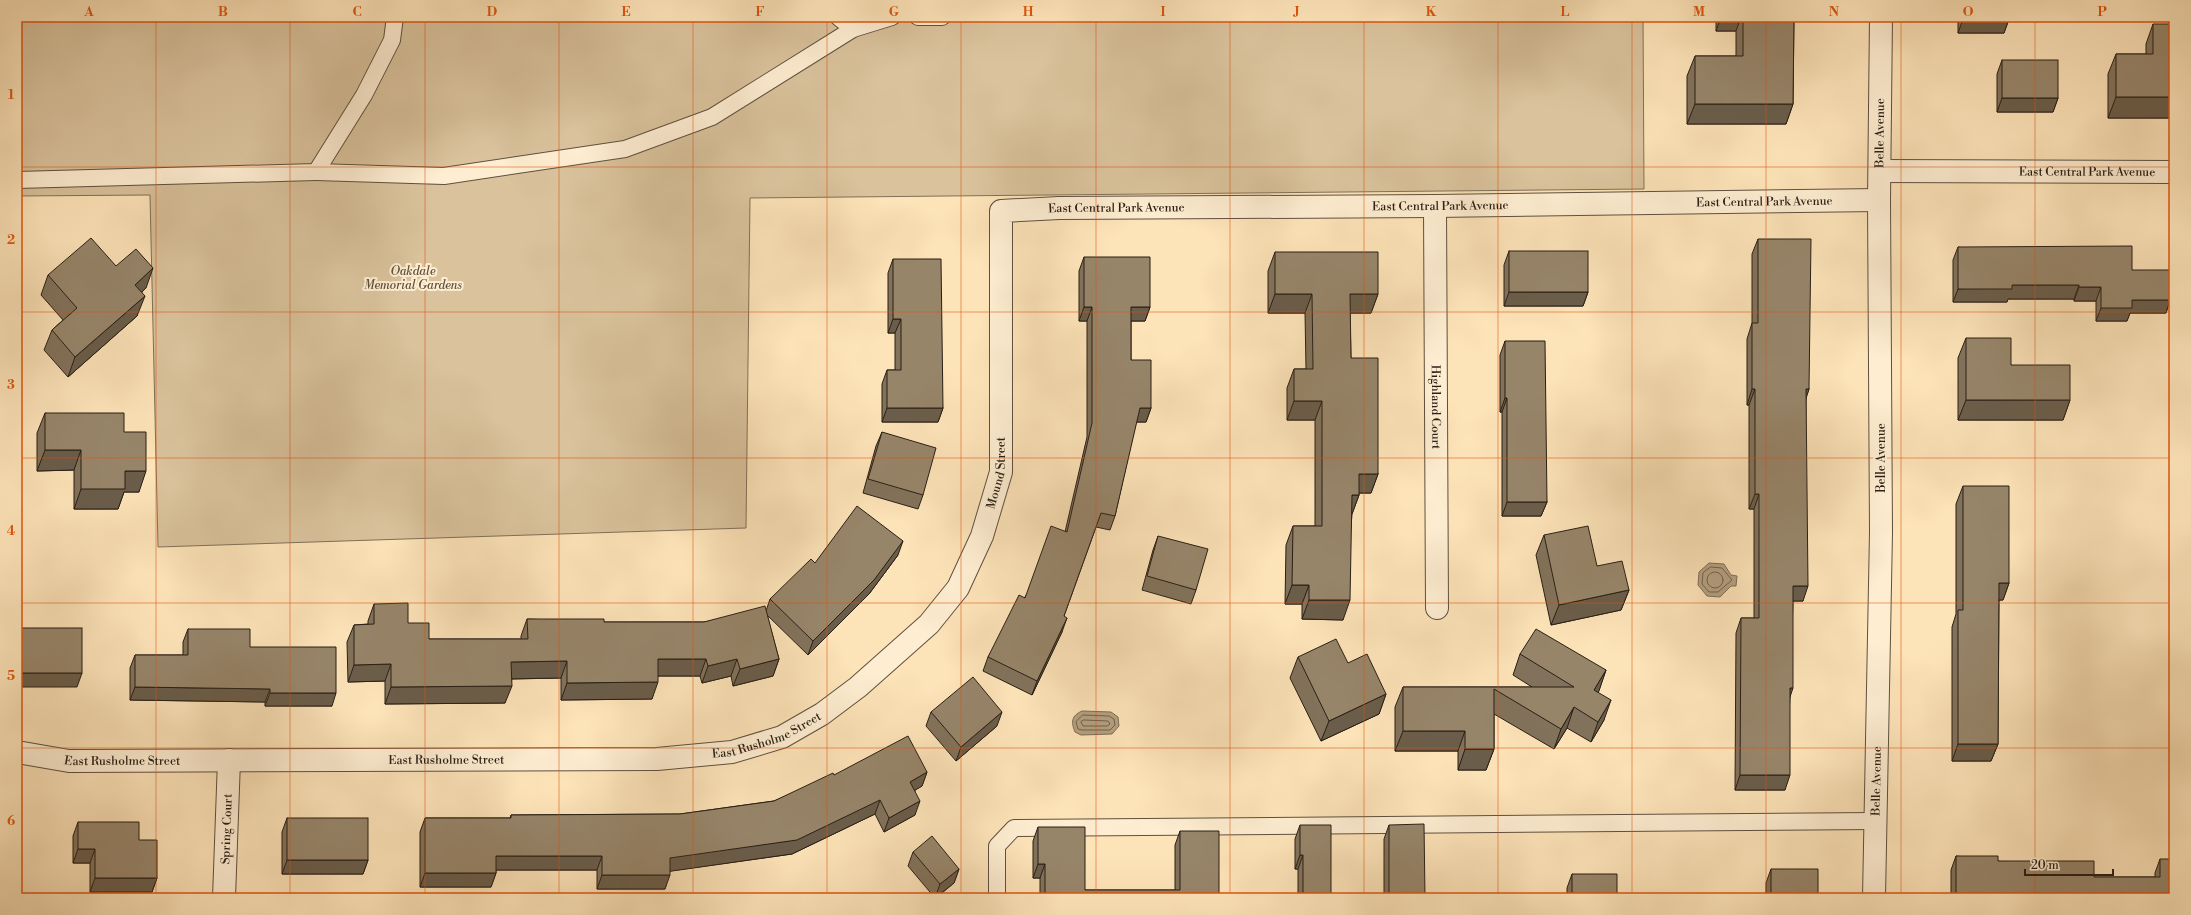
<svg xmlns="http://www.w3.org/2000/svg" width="2191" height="915" font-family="'Libre Bodoni',serif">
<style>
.green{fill:#d9c29c;stroke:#817058}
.water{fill:#b5a081;stroke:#7d6c56}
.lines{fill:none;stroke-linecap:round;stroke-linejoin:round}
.shore{stroke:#6f604b;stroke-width:1}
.lane-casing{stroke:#5e503e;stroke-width:18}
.street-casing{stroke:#5e503e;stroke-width:24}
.lane{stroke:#feedd1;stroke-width:16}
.street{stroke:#feedd1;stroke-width:22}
.wall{fill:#82725b;stroke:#291f15}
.shaded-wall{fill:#6a5d4a;stroke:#291f15}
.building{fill:#97856a;stroke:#291f15}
.grid{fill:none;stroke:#de560c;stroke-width:1;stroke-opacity:0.55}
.labels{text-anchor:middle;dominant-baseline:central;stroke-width:4;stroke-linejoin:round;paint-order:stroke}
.street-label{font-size:12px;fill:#291f15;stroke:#feedd1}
.park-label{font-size:12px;font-style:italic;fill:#5e503e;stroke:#feedd1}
.neatline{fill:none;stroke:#de560c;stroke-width:1.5}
.grid-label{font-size:13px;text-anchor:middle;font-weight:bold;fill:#de560c}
</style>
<rect width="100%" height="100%" fill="#fde3b8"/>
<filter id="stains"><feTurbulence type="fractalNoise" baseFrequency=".005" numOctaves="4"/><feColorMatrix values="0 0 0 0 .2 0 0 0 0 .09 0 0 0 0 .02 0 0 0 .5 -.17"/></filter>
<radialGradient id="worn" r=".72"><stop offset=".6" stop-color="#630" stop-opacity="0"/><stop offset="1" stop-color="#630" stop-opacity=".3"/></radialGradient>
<!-- green -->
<polygon class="green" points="17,17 1643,17 1644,189 750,198 746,528 158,547 150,195 17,196"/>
<!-- water -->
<g class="water">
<polygon points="1709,563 1724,564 1731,575 1737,576 1736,586 1731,586 1720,597 1707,596 1698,585 1699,572"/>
<path d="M 1082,711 L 1111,712 L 1118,717 L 1119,726 L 1112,734 L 1081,735 L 1075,732 C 1071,722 1071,716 1082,711 Z"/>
</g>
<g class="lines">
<!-- shore -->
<g class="shore">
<polygon points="1711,567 1722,568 1732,580 1718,592 1709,592 1702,584 1703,573"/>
<circle cx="1715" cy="580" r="8"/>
<polygon points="1083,715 1109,716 1114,719 1115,725 1110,730 1082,730 1078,729 1076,722"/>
<polygon points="1084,720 1108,721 1110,724 1107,726 1083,726 1081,722"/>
</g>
<defs>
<g id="lane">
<polyline points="838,17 853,29 892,17"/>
<polyline points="918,17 942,17"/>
<polyline points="316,172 444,176 625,149 712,117 853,29"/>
<polyline points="17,180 316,172 364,95 392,40 395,17"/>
<polyline points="997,898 997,846 1014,828 1875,821"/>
</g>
<g id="street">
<path id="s1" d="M 1880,171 L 2174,172"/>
<path id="s2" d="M 1435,206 L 1437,608"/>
<path id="s3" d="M 17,752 L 69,761 L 657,759 L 732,752 L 782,737 L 822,714 L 858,687 L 929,624 L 958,588 L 982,536 L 1001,472 L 1001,211 L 1059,208 L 1435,206 L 1879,200"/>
<path id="s4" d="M 224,898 L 229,760"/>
<path id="s5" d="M 1874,898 L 1881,532 L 1879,200 L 1881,17"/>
</g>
</defs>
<!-- lane casing -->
<use href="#lane" class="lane-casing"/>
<!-- street casing -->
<use href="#street" class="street-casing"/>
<!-- lane -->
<use href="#lane" class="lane"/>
<!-- street -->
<use href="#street" class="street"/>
</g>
<!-- wall -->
<g class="wall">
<polygon points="1716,17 1794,17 1793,104 1786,124 1687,124 1687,76 1695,56 1736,56 1736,31 1716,31"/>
<polygon points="1958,17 2009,17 2009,19 2004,33 1958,33"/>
<polygon points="2153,24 2174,118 2108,118 2108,74 2116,54 2146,54 2146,44"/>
<polygon points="2002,60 2058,98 2053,112 1997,112 1997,74"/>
<polygon points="1758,239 1809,389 1806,397 1803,601 1793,601 1790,696 1785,790 1735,790 1736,633 1741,618 1754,618 1754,509 1749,509 1749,405 1747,405 1747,339 1752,323 1752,254"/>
<polygon points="1958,247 2132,270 2170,300 2166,313 2130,313 2127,321 2096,321 2096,301 2074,301 2074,299 2008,299 2007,302 1953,302 1953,260"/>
<polygon points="1509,251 1588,292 1583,306 1504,306 1504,265"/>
<polygon points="1275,252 1378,294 1371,313 1350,313 1351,358 1378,474 1371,493 1359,493 1359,495 1352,514 1343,620 1302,619 1302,604 1285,604 1286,545 1293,526 1315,526 1315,420 1287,420 1287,388 1294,369 1306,369 1305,313 1268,313 1268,271"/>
<polygon points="1084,257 1150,307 1145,321 1131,321 1131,360 1151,408 1146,422 1136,422 1115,516 1110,530 1096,527 1064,616 1062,632 1032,695 983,671 988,657 1065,532 1087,437 1087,321 1079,321 1079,271"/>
<polygon points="893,259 943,408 938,422 882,422 882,384 887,370 895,370 895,333 888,333 888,273"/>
<polygon points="116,266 146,288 142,292 137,316 68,377 44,350 52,330 63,320 41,295 48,275"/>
<polygon points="1966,338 2070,400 2063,420 1958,420 1958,358"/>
<polygon points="1505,341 1547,502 1541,516 1502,516 1502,412 1500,412 1500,355"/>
<polygon points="45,413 124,432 139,492 124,492 118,509 74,509 74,470 37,471 37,433"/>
<polygon points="882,432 923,495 918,509 863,493 876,446"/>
<polygon points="1963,486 2009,583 2003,600 1999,600 1998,744 1991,761 1952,761 1952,627 1956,614 1956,504"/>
<polygon points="1544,535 1597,566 1629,590 1621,610 1551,625 1536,555"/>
<polygon points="1158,536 1196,590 1191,604 1142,590 1153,550"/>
<polygon points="898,555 869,594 808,655 767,615 779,659 773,676 733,686 731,676 702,683 700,676 658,676 652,699 561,700 561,678 512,679 505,703 385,704 385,681 348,682 347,642 354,625 368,624 368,621 374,604 408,623 429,639 521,639 521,636 527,619 604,622 704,622 766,611 770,599 815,563"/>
<polygon points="188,629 250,647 332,706 265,706 265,702 130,700 130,668 135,655 183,655 183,642"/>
<polygon points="1520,654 1606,670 1598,692 1604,720 1591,742 1567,728 1554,749 1494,714 1494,749 1486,770 1458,770 1458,751 1395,751 1395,707 1403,687 1532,687 1513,675"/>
<polygon points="1298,657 1348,663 1386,694 1379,714 1321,741 1290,678"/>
<polygon points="931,712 997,726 956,761 926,726"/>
<polygon points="927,772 922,786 915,790 915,815 884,832 875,814 792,854 670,871 665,889 597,889 597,870 496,870 496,873 491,887 420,887 420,832 425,818 510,818 511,815 680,814 774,801 834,775"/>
<polygon points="287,818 368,860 363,874 282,874 282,832"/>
<polygon points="78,822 139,840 157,878 152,892 90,892 90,863 73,863 73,836"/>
<polygon points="1300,825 1331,895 1384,895 1384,839 1389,825 1425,898 1298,898 1298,869 1295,869 1295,839"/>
<polygon points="1038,827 1085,890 1175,890 1175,845 1180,831 1219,898 1040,898 1040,878 1033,878 1033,841"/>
<polygon points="913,852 959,869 954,883 936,898 935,898 908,866"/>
<polygon points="1956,856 1998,861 2094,877 2155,877 2155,873 2160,859 2174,898 1951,898 1951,870"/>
<polygon points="1771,869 1818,898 1567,897 1567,888 1572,874 1617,894 1766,894 1766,883"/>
</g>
<!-- shaded-wall -->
<g class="shaded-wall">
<polygon points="1721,17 1741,17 1736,31 1716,31"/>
<polygon points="1963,19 2009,19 2004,33 1958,33"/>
<polygon points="2116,97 2174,97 2174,118 2108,118"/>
<polygon points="2002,98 2058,98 2053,112 1997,112"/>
<polygon points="1695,104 1793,104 1786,124 1687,124"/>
<polygon points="153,268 146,288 128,305 135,285"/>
<polygon points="2012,285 2079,285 2074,299 2008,299 2007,302 1953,302 1958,289"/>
<polygon points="2079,287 2101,287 2096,301 2074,301"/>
<polygon points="1509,292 1588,292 1583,306 1504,306"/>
<polygon points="1275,294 1312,294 1305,313 1268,313"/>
<polygon points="1350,294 1378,294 1371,313 1343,313"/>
<polygon points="145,296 137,316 68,377 75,357"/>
<polygon points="2132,300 2170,300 2166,313 2130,313 2127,321 2096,321 2101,308"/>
<polygon points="1084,307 1092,307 1087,321 1079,321"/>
<polygon points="1131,307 1150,307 1145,321 1126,321"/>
<polygon points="893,319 901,319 895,333 888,333"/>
<polygon points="1752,389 1755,389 1749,405 1747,405"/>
<polygon points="1806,389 1809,389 1804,405"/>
<polygon points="1505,398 1507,398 1502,412 1500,412"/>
<polygon points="1966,400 2070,400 2063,420 1958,420"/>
<polygon points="1294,401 1322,401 1315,420 1287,420"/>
<polygon points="887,408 943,408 938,422 882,422"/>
<polygon points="1140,408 1151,408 1146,422 1134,422"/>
<polygon points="45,450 81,450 74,470 37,471"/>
<polygon points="125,471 146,471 139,492 124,492 118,509 74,509 81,489"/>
<polygon points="1359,474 1378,474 1371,493 1352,493"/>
<polygon points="1755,494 1759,494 1754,509 1749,509"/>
<polygon points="1352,495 1359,495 1352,514 1345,514"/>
<polygon points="1507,502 1547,502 1541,516 1502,516"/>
<polygon points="903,541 898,555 869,594 808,655 813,641"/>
<polygon points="1999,583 2009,583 2003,600 1993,600"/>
<polygon points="1292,585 1309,585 1302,604 1285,604"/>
<polygon points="1793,586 1808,586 1803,601 1788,601"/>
<polygon points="1629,590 1621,610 1551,625 1559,605"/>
<polygon points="1309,600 1350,600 1343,620 1302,619"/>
<polygon points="1067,618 1062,632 1032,695 1037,681"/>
<polygon points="658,659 706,659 700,676 652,676"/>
<polygon points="737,659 731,676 702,683 708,666"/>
<polygon points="779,659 773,676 733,686 740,669"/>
<polygon points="567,661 561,678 505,679 511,662"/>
<polygon points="391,664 385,681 348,682 354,665"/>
<polygon points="1606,670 1599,691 1587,710 1594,690"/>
<polygon points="17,673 82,673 77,687 17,687"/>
<polygon points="658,682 652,699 561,700 567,683"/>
<polygon points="512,686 505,703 385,704 391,687"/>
<polygon points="135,687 270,689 265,702 130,700"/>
<polygon points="1790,688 1793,688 1788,703"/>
<polygon points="270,693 336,693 332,706 265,706"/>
<polygon points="1386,694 1379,714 1321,741 1329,721"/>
<polygon points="1611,700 1604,720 1591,742 1598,722"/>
<polygon points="1574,707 1567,728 1554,749 1561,729"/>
<polygon points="1002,712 997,726 956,761 961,747"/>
<polygon points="1403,731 1465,731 1458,751 1395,751"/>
<polygon points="1958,744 1998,744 1991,761 1952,761"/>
<polygon points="1465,749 1494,749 1486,770 1458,770"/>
<polygon points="927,772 922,786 905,796 910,782"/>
<polygon points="1740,775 1790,775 1785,790 1735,790"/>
<polygon points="880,800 875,814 792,854 665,872 670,858"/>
<polygon points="920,801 915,815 884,832 889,818"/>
<polygon points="78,849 95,849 90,863 73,863"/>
<polygon points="1300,855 1303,855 1298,869 1295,869"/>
<polygon points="496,856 602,856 597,870 491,870"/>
<polygon points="287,860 368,860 363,874 282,874"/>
<polygon points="1038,864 1045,864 1040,878 1033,878"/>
<polygon points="959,869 954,883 935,898 940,884"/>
<polygon points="425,873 496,873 491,887 420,887"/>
<polygon points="602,875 670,875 665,889 597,889"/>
<polygon points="95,878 157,878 152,892 90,892"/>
<polygon points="1956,897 2007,897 2006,898 1955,898"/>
</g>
<!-- building -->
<g class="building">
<polygon points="1743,17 1794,17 1793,104 1695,104 1695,56 1743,56"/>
<rect x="1963" y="17" width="46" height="2"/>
<polygon points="2153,24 2174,24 2174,97 2116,97 2116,54 2153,54"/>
<rect x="2002" y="60" width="56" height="38"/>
<polygon points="17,231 21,232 17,245"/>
<polygon points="91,238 116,266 136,249 153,268 135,285 145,296 75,357 52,330 77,308 48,275"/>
<polygon points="1758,239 1811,239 1809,389 1806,389 1808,586 1793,586 1793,688 1790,688 1790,775 1740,775 1741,618 1759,618 1759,494 1755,494 1755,389 1752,389 1752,323 1758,323"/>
<polygon points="2132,246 2132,270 2170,270 2170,300 2132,300 2132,308 2101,308 2101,287 2079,287 2079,285 2012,285 2012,289 1958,289 1958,247"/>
<rect x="1509" y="251" width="79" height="41"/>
<polygon points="1275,252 1378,252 1378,294 1350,294 1351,358 1378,358 1378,474 1359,474 1359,495 1352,495 1350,600 1309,600 1309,585 1292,585 1293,526 1322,526 1322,401 1294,401 1294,369 1313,369 1312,294 1275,294"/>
<polygon points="1084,257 1150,257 1150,307 1131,307 1131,360 1151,360 1151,408 1140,408 1115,516 1101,513 1064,616 1067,618 1037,681 988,657 1019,595 1025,598 1051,526 1067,532 1092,423 1092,307 1084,307"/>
<polygon points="893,259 941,259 943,408 887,408 887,370 901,370 901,319 893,319"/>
<polygon points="1966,338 2011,338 2011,365 2070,365 2070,400 1966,400"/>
<polygon points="1505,341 1545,341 1547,502 1507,502 1507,398 1505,398"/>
<polygon points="45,413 124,413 124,432 146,432 146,471 125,471 125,489 81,489 81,450 45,450"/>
<polygon points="882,432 936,448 923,495 868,479"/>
<polygon points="1963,486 2009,486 2009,583 1999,583 1998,744 1958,744 1958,610 1963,610"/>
<polygon points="857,506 903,541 874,580 813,641 770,599 811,559 815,563"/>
<polygon points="1588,526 1597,566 1622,561 1629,590 1559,605 1544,535"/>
<polygon points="1158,536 1208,549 1196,590 1147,576"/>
<polygon points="408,603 408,623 429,623 429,639 528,639 527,619 604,619 604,622 704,622 765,606 779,659 740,669 737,659 708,666 706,659 658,659 658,682 567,683 567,661 511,662 512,686 391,687 391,664 354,665 354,625 374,624 374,604"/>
<rect x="17" y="628" width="65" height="45"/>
<polygon points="188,629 250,629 250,647 336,647 336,693 270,693 270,689 135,687 135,655 188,655"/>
<polygon points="1536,629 1606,670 1594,690 1611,700 1598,722 1574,707 1561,729 1494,689 1494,749 1465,749 1465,731 1403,731 1403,687 1574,687 1520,654"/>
<polygon points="1336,639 1348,663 1367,654 1386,694 1329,721 1298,657"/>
<polygon points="973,677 1002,712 961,747 931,712"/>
<polygon points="908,736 927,772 910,782 920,801 889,818 880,800 797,840 670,858 670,875 602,875 602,856 496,856 496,873 425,873 425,818 511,818 511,815 680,814 774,801 833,773 834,775"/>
<rect x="287" y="818" width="81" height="42"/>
<polygon points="78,822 139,822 139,840 157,840 157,878 95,878 95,849 78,849"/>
<polygon points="1424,824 1425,898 1303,898 1303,855 1300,855 1300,825 1331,825 1331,895 1389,895 1389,825"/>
<polygon points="1038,827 1085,827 1085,890 1180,890 1180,831 1219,831 1219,898 1045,898 1045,864 1038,864"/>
<polygon points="932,836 959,869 940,884 913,852"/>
<polygon points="1956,856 1998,856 1998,861 2094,861 2094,877 2160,877 2160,859 2174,859 2174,898 2007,898 2007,897 1956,897"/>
<polygon points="1771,869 1818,869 1818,898 1462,898 1572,897 1572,874 1617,874 1617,894 1771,894"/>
</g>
<!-- grid -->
<path class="grid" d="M 156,17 L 156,898M 290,17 L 290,898M 425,17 L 425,898M 559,17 L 559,898M 693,17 L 693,898M 827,17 L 827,898M 961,17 L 961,898M 1096,17 L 1096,898M 1230,17 L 1230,898M 1364,17 L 1364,898M 1498,17 L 1498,898M 1632,17 L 1632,898M 1766,17 L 1766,898M 1901,17 L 1901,898M 2035,17 L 2035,898M 17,167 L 2174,167M 17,312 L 2174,312M 17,458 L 2174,458M 17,603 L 2174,603M 17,748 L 2174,748"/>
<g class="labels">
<!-- street labels -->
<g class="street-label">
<text stroke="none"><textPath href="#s5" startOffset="765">Belle Avenue</textPath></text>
<text stroke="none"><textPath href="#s1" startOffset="207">East Central Park Avenue</textPath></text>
<text stroke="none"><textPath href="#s3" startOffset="2149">East Central Park Avenue</textPath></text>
<text stroke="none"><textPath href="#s3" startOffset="1825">East Central Park Avenue</textPath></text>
<text stroke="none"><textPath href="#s3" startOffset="1501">East Central Park Avenue</textPath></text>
<text stroke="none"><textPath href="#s2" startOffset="201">Highland Court</textPath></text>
<text transform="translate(1881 458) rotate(-90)">Belle Avenue</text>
<text stroke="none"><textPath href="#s3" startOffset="1123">Mound Street</textPath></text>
<text stroke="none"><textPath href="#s3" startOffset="754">East Rusholme Street</textPath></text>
<text stroke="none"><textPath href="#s3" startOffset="106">East Rusholme Street</textPath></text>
<text stroke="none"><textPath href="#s3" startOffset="430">East Rusholme Street</textPath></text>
<text stroke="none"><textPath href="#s5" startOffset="117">Belle Avenue</textPath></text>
<text stroke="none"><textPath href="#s4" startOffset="69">Spring Court</textPath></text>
</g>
<!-- park labels -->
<g class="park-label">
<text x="413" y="271">Oakdale<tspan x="413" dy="14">Memorial Gardens</tspan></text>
</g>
</g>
<!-- margin -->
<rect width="2191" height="915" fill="none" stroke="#fde3b8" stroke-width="44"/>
<!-- scale -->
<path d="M2025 869v6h88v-6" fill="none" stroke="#291f15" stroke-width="2"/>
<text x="2031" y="869" font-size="12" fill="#291f15" stroke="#feedd1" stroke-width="3" paint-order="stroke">20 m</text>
<rect x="22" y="22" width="2147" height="871" class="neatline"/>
<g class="grid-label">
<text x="89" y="16">A</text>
<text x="223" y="16">B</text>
<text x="357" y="16">C</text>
<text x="492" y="16">D</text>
<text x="626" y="16">E</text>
<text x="760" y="16">F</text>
<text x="894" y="16">G</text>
<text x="1028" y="16">H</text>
<text x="1163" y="16">I</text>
<text x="1297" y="16">J</text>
<text x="1431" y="16">K</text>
<text x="1565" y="16">L</text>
<text x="1699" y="16">M</text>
<text x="1834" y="16">N</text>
<text x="1968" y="16">O</text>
<text x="2102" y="16">P</text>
<text x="11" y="99">1</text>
<text x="11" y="244">2</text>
<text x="11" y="389">3</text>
<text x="11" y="535">4</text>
<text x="11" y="680">5</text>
<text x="11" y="825">6</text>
</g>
<rect width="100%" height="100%" filter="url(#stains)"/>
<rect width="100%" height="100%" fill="url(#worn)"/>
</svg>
